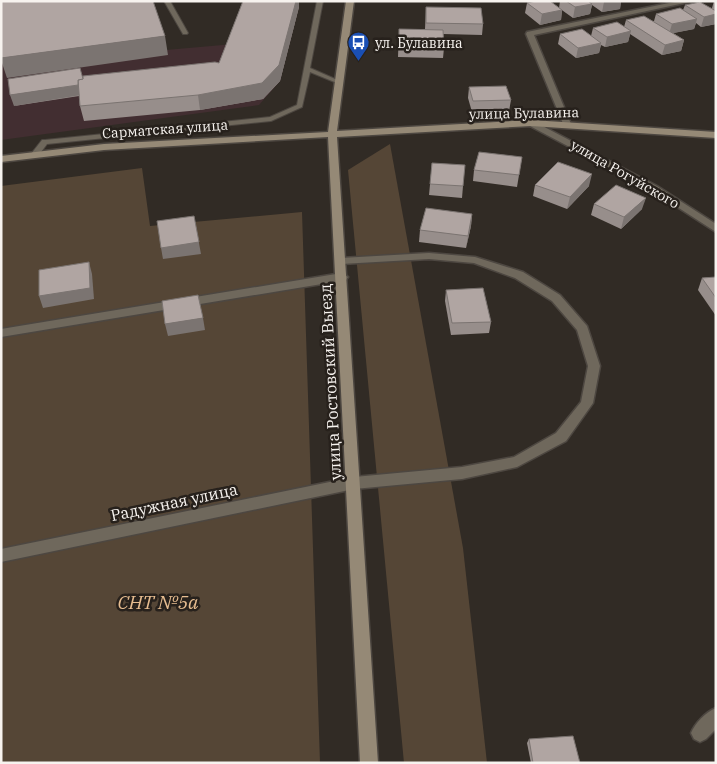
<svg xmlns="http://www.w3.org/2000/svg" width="717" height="764" font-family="'IBM Plex Serif',serif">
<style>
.industrial{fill:#422e31}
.green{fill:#554636}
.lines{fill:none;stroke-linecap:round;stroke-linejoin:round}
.lane-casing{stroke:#4d4741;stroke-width:2}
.street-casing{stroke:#4d4741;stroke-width:3}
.secondary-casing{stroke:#4d4741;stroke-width:3}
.lane{fill:#6f685c;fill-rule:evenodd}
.street{fill:#6f685c;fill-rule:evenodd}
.secondary{fill:#958976;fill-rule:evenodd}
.wall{fill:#978e8b}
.shaded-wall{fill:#7b7471}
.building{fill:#b0a5a2;stroke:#7b7471}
.labels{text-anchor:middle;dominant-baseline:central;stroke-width:5;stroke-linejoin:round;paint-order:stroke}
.far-poi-label{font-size:14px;fill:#f7f3ef;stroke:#27211c;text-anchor:start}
.far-street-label{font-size:14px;fill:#f7f3ef;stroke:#27211c}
.street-label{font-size:16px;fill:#f7f3ef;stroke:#27211c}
.near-park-label{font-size:19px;font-style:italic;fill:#e7bd90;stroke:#27211c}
</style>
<rect width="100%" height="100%" fill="#312b25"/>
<!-- industrial -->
<polygon class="industrial" points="1,1 166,50 234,44 299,7 280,81 259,105 1,140"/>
<!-- green -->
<g class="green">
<polygon points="390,144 463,548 487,763 404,763 348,170"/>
<polygon points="142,168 150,226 302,212 320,763 1,763 1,186"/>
</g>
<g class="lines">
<defs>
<g id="lane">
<polygon points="164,1 170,1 188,33 187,34 183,34"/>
<polygon points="317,1 323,1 310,68 342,82 337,83 310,72 302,107 271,121 47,144 38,156 32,156 31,154 42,140 45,140 270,117 297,105"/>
</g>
<g id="street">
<polygon points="679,1 694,1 534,35 571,124 567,127 564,126 526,34 527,32"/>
<polygon points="531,120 657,186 716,224 716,232 651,190 528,125 528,121"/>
<polygon points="429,253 475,257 523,272 560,295 587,326 600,366 593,403 566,441 517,467 462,479 354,489 1,562 1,549 354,477 462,467 514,457 556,433 581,402 588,366 577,330 552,301 515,278 474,263 429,259 341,264 336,261 341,258"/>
<polygon points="342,273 348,277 346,280 1,337 1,329"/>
<path d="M 716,708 L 716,729 L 706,739 L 700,742 L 694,739 L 691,733 C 695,723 706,712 716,708 Z"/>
</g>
<polygon id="secondary" points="346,1 354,1 337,131 531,120 716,132 716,138 531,126 337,137 378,763 360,763 328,137 104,150 1,162 1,156 104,144 328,132"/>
</defs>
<!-- lane casing -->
<use href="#lane" class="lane-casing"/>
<!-- street casing -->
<use href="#street" class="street-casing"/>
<!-- secondary casing -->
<use href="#secondary" class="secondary-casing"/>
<!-- lane -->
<use href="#lane" class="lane"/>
<!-- street -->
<use href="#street" class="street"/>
<!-- secondary -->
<use href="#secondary" class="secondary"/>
</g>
<!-- wall -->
<g class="wall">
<polygon points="243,1 299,1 299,7 280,81 263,99 200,110 84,121 80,106 79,96 14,106 83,79 219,63"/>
<polygon points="560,1 621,1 620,9 602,12 592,5 590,14 573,18 559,8"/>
<polygon points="714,1 716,1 716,24 701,27 696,23 694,29 673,33 684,40 681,51 662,55 630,34 628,42 605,47 601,45 599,53 576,58 558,44 560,34 591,36 593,28 624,27 626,20 654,21 656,14 683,10 685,5 712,8"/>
<polygon points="527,3 562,10 561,20 540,25 525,13"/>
<polygon points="426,7 483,24 482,35 443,34 444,48 443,58 398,57 399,29 425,29"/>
<polygon points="469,87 511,100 509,111 472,112 468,98"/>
<polygon points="522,157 517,187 473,181 474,170"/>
<polygon points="432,163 463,186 462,198 429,195"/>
<polygon points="535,185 589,186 567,209 533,196"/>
<polygon points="594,204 642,209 621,229 591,215"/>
<polygon points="472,214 471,226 466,248 419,242 420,230"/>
<polygon points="716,277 716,316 698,290 702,278"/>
<polygon points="446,290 491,322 489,333 451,335 445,301"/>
<polygon points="529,739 580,763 531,763 527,743"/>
</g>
<!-- shaded-wall -->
<g class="shaded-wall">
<polygon points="296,1 299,1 299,7 280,81 263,99 200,110 198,95"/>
<polygon points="609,1 621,1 620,9 602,12 604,2"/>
<polygon points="592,4 590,14 573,18 575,7"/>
<polygon points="562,10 561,20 540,25 542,14"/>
<polygon points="716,14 716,24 701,27 704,17"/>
<polygon points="697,19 694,29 669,34 672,24"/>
<polygon points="631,31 628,42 605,47 607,37"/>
<polygon points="165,36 168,55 7,78 1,60 1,58"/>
<polygon points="684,40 681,51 662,55 665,45"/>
<polygon points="601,43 599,53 576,58 578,48"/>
<polygon points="85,84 87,94 14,106 10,95"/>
<polygon points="592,174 589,186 567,209 570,197"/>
<polygon points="646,198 642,209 621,229 624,217"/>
<polygon points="472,214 471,226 466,248 468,236"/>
<polygon points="194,216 201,254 163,259 161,248"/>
<polygon points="89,262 92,274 94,299 43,308 39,296"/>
<polygon points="203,318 205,330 168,336 165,324"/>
</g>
<!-- building -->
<g class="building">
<polygon points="1,1 153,1 165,36 1,58"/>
<polygon points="243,1 296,1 279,65 262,83 198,95 80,106 78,80 83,79 83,76 215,62 219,63"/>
<polygon points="536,1 550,1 562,10 542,14 527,3"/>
<polygon points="566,1 588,1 592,4 575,7"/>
<polygon points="700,2 716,11 716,14 704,17 685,5"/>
<polygon points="426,7 481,8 483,24 426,23"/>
<polygon points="680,8 697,19 672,24 656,14"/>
<polygon points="644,16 684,40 665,45 626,20"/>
<polygon points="617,22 631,31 607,37 593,28"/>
<polygon points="399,29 443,30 444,48 399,47"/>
<polygon points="582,29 601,43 578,48 560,34"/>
<polygon points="80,68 83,79 78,80 78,85 10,95 8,79"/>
<polygon points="506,86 511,100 473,101 469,87"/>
<polygon points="479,152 522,157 519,175 474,170"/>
<polygon points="558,162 592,174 570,197 535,185"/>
<polygon points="432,163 465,165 463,186 430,184"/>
<polygon points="616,185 646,198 624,217 594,204"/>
<polygon points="426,208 472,214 468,236 420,230"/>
<polygon points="194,216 199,242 161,248 157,221"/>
<polygon points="89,262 90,288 39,296 39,270"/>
<polygon points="716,277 716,298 702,278"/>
<polygon points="483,288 491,322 452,323 446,290"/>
<polygon points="198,295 203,318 165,324 162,301"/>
<polygon points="573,736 580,763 533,763 529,739"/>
</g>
<!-- icons -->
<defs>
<symbol id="bus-pin" viewBox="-11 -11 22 30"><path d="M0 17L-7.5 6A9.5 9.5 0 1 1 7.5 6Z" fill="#1a4fb4" stroke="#27211c"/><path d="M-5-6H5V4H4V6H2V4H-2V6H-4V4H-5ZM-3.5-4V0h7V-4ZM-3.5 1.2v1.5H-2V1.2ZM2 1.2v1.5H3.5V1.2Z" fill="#fff"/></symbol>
</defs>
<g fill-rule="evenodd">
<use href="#bus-pin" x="346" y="30" width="25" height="34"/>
</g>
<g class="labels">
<!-- far-poi labels -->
<g class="far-poi-label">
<text x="375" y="43">ул. Булавина</text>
</g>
<!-- far-street labels -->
<g class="far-street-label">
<text transform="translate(524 113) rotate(-1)">улица Булавина</text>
<text transform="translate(165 129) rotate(-4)">Сарматская улица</text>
<text transform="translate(625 174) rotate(30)">улица Рогуйского</text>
</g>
<!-- street labels -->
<g class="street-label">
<text transform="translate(330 382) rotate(-93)">улица Ростовский Выезд</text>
<text transform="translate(174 502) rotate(-12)">Радужная улица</text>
</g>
<!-- near-park labels -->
<g class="near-park-label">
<text x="158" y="602">СНТ №5а</text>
</g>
</g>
<!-- border -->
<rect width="717" height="764" fill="none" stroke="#f7f3ef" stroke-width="5"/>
</svg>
